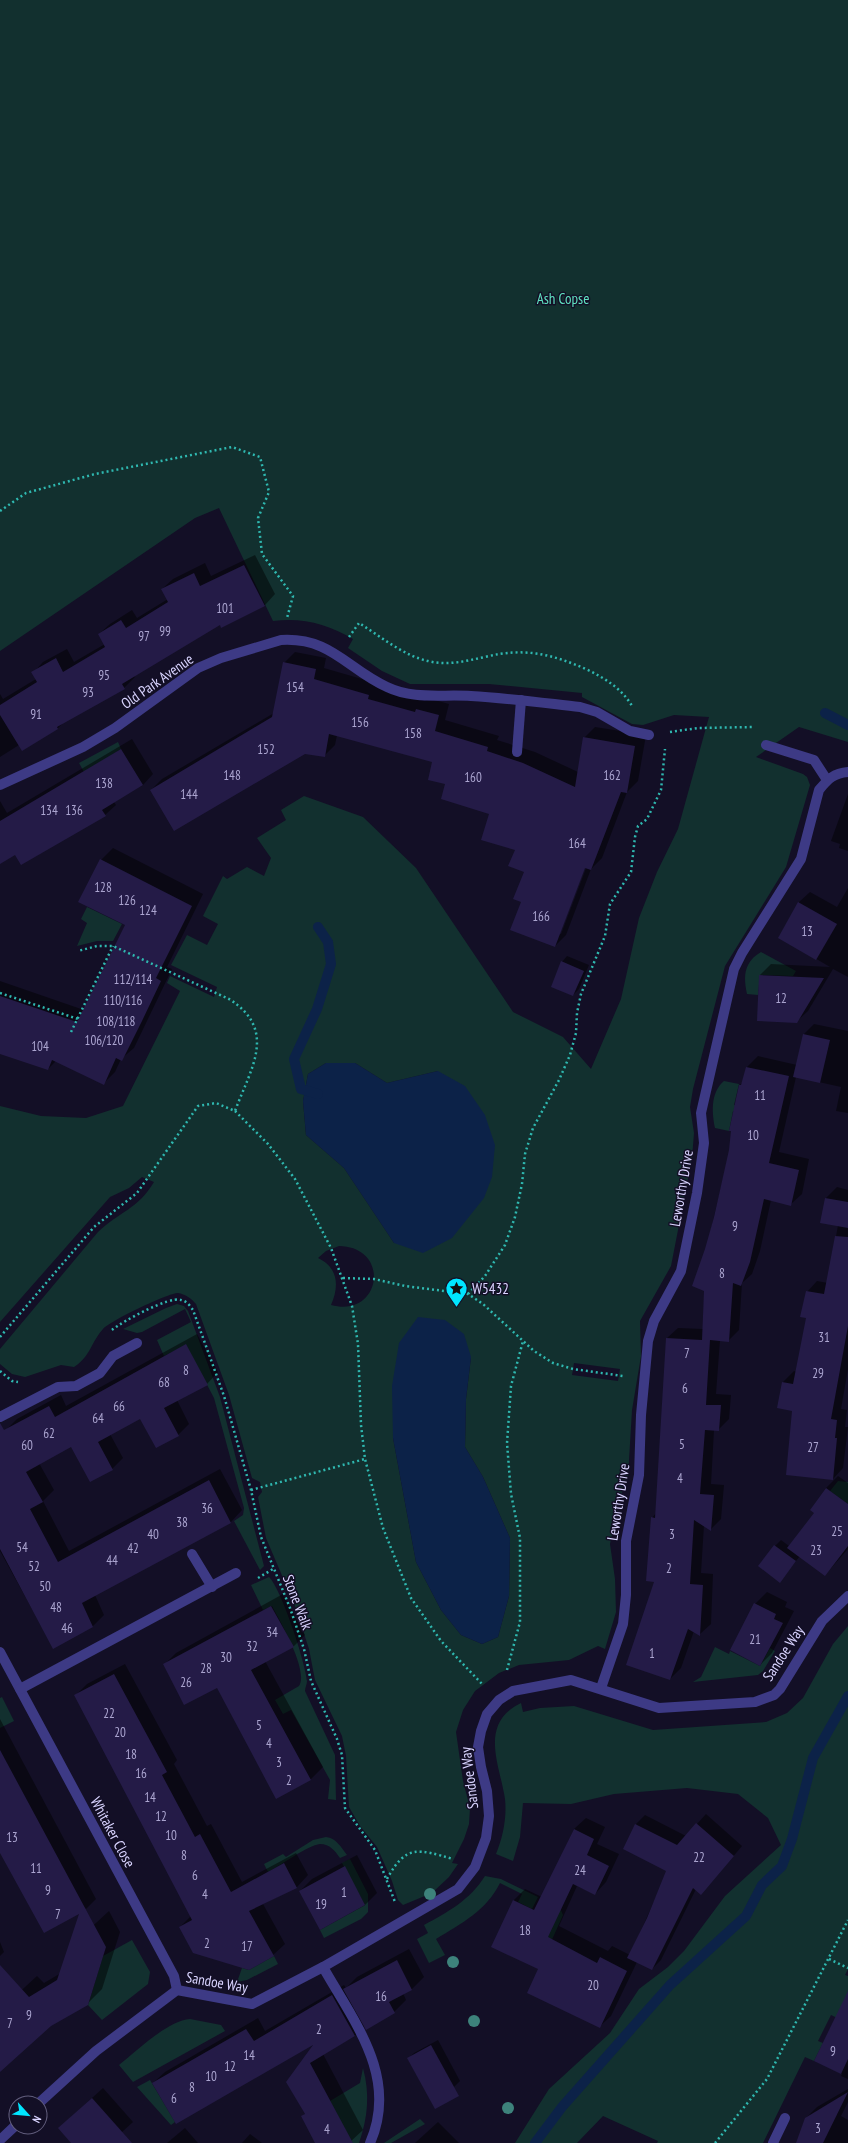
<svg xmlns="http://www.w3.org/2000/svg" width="848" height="2143" font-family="'PT Sans Narrow',sans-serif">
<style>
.green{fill:#12302f;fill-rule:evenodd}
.water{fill:#0c2248}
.shadow{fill:#0007;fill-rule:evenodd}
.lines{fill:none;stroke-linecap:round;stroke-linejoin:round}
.stream{stroke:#0c2248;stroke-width:10}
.building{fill:#241b47}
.path{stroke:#2fb8b0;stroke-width:2.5;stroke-dasharray:2 3;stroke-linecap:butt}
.minor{stroke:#3d3a85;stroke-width:10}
.tree{fill:#3d827b}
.labels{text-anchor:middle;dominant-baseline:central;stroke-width:3;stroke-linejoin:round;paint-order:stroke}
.number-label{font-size:13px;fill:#aca6d1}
.park-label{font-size:15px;fill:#5fe0c0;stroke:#130f26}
.street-label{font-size:15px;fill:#d9d4ff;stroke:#130f26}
.poi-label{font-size:15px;fill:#d9d4ff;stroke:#130f26;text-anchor:start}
</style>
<rect width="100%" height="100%" fill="#130f26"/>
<!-- green -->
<g class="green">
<path d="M 0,0 L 848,0 L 848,742 L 799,727 L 756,757 L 803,774 L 807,777 L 810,785 L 786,867 L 725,966 L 693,1089 L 690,1107 L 694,1133 L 692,1158 L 671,1266 L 640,1321 L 641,1356 L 632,1410 L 628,1477 L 621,1495 L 610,1544 L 615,1579 L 616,1612 L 605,1649 L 598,1646 L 569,1660 L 519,1665 L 499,1673 L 475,1691 L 463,1710 L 456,1732 L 463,1781 L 470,1808 L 469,1824 L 464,1839 L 452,1863 L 458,1864 L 449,1877 L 432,1893 L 403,1905 L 398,1900 L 392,1881 L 377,1847 L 360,1826 L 349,1807 L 346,1756 L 342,1736 L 315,1680 L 309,1649 L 295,1606 L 266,1538 L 258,1497 L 262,1492 L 260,1482 L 252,1478 L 229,1395 L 196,1304 C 192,1299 185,1294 178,1293 C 168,1293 110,1321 103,1329 C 91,1342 91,1356 74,1367 L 61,1365 L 25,1377 L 12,1374 L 0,1364 L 0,1349 L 98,1232 C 119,1212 138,1209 154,1182 L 142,1177 L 129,1188 L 110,1197 L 0,1322 L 0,1106 L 41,1116 L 86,1118 L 123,1106 L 180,991 L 167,983 L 170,976 L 214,997 L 217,987 L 171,965 L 187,935 L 207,945 L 218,924 L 203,916 L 223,876 L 227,879 L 247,867 L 264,876 L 271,858 L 257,838 L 286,820 L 281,810 L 304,796 L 363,817 L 416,868 L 513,1012 L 563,1037 L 591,1069 L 621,999 L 639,918 L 657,872 L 678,829 L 709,717 L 674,715 L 643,725 L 632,724 L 582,697 L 582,693 L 489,684 L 410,684 L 382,671 L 348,648 L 353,639 C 328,624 302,617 273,621 L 219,508 L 195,518 L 0,651 ZM 326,1063 L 355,1063 L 387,1083 L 438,1071 L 394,1243 L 344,1168 L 306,1135 L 303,1101 L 308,1074 ZM 339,1246 C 392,1247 381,1319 331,1305 C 339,1287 339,1268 318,1258 L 326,1251 ZM 471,1357 L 466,1399 L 465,1447 L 483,1477 L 510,1538 L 509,1596 L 498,1637 L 482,1644 L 461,1635 L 441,1610 L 416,1562 L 393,1438 ZM 574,1363 L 620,1369 L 618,1381 L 572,1375 Z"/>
<polygon points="118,742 121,749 84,772 79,763"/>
<polygon points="87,907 122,924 113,941 97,941 77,946 87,923 81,919"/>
<path d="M 761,952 L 796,971 L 793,976 L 760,975 L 758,995 L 747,994 C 743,976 744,962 761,952 Z"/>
<path d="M 724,1081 L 739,1084 L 734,1105 L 739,1106 L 738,1112 L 733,1111 L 729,1131 L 715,1128 C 712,1113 710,1093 724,1081 Z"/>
<polygon points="177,1304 184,1306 188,1311 220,1397 264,1566 260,1570 234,1521 243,1515 244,1508 214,1398 186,1345 164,1356 157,1340 191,1322 185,1309 142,1332 137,1333 123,1329 166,1308"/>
<polygon points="838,1481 848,1482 848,1504 830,1491"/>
<path d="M 269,1577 C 281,1588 306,1664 307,1681 C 307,1684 305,1688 305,1691 L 335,1755 L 336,1800 L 328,1799 L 330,1780 L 291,1710 L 283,1714 L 275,1700 L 299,1686 C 309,1671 280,1621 272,1606 L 263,1610 L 251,1585 Z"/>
<path d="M 848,1626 L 848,1969 L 845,1975 L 848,1976 L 848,2023 L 831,2015 L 818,2041 L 823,2043 L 814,2061 L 805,2057 L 763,2143 L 657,2143 L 658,2141 L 603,2116 L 577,2143 L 515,2143 L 549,2089 L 610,2033 L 639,1989 L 668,1967 L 684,1951 L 725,1896 L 781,1845 L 768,1818 L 738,1794 L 687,1788 L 614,1794 L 571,1804 L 523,1803 L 520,1837 L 513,1861 L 496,1854 C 503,1837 507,1817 505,1799 C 500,1765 478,1724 521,1703 L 523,1712 L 540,1708 L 574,1706 L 653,1730 L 766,1722 L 787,1713 L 803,1698 L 833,1644 Z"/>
<polygon points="715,1647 729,1654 730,1651 760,1666 770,1648 775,1651 763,1671 758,1675 693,1682 701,1677"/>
<polygon points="2,1697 14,1721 0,1728 0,1698"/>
<path d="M 326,1837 C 336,1838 341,1847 347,1855 L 340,1858 C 335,1851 330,1844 320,1844 C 308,1845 280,1866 268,1872 L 264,1864 L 283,1854 L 286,1857 L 313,1840 Z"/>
<polygon points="350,1859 368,1894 368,1912 361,1919 324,1938 320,1930 365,1905 342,1863"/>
<path d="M 485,1876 L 501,1879 L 538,1897 L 532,1909 L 518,1902 L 522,1894 L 500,1883 C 486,1911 462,1923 436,1939 L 445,1955 L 429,1963 L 417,1939 L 428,1933 L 424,1925 C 448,1912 470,1900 485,1876 Z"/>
<polygon points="543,1899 560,1908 563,1915 546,1953"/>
<polygon points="132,1940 150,1972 148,1984 102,2020 88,2005 103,1956"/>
<polygon points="274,1956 278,1964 247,1980 237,1982 242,1968 249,1970"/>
<path d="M 190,2019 L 221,2025 L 225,2031 L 133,2082 L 119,2065 C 137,2051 167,2021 190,2019 Z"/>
<path d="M 363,2068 C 370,2094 368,2117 359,2143 L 351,2143 L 352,2142 L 330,2101 L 360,2083 Z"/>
<polygon points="150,2080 175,2122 171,2125 137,2087"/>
<polygon points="420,2119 425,2124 391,2143 384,2143"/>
</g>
<!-- water -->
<g class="water">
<polygon points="326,1063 355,1063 387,1083 438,1071 465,1086 485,1115 495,1145 492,1177 484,1198 452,1238 423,1253 394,1243 344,1168 306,1135 303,1101 308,1074"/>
<polygon points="418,1317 445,1320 464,1334 471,1357 466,1399 465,1447 483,1477 510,1538 509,1596 498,1637 482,1644 461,1635 441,1610 416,1562 393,1438 392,1386 399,1343"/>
</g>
<!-- shadow -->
<g class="shadow">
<polygon points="255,555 275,594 265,605 222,626 220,624 134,676 135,677 124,688 65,721 58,728 39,740 19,745 0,757 0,694 3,699 36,679 33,673 43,662 67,649 74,662 105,644 99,634 110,624 132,610 137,618 168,599 162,589 173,579 205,563 211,576"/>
<path d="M 295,652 L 326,658 L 324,668 L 379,684 L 378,687 L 425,701 L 428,698 L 449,704 L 445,720 L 499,736 L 497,740 L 535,752 L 578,772 L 584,738 L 595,727 L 646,735 L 638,781 L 627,792 L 602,858 L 591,869 L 566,935 L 555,946 L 522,901 L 525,872 L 516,849 L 490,813 L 446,783 L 433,761 L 337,735 L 335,745 L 324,756 L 305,753 L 151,790 L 162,779 L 274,713 L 284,663 ZM 586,863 L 588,863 L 561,934 L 559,934 Z"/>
<polygon points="132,739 153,774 143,785 114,802 116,805 105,815 15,854 0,863 0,801 7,813"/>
<polygon points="848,794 848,851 839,848 840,844 831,841"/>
<polygon points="113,848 203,894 167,967 172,969 134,1048 121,1059 115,1072 103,1084 56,1061 48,1069 0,1053 0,981 84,1010 126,925 101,860"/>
<polygon points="848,888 848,977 833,969 808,1011 796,1022 760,975 771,964 830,967 779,937 799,902 810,892 837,907"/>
<polygon points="567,956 589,965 579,989 573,995 562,962"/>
<polygon points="814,1024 848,1031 848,1113 836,1111 841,1087 796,1077 779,1152 809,1159 802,1194 791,1204 771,1200 760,1251 752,1274 742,1283 739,1330 728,1341 720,1340 716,1394 731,1395 729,1419 718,1430 714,1430 711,1484 724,1485 721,1519 711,1529 704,1525 701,1573 713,1574 711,1624 700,1634 694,1631 681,1668 670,1679 656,1581 652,1518 656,1513 667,1338 678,1328 703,1329 706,1250 730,1150 740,1085 743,1082 747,1067 758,1056 797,1065 804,1034"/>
<polygon points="837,1187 848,1190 848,1369 841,1409 847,1410 845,1427 848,1427 843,1468 833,1479 793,1410 778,1407 783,1382 794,1371 797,1372 807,1317 807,1292 817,1281 828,1283 838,1225 821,1222 826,1198"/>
<polygon points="197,1334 218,1372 207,1384 177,1400 189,1424 178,1435 141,1417 110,1434 123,1458 112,1469 71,1446 39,1463 54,1490 43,1501 69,1551 220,1469 242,1510 231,1522 95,1595 104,1615 92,1627 53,1647 0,1551 0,1436 17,1419 61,1395 66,1406"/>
<polygon points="838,1476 848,1483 848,1549 825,1575 800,1556 780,1581 775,1546 781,1540 789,1546 816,1512 811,1509 826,1488"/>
<polygon points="767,1592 787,1602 785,1607 794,1611 772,1653 760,1665 755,1604"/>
<polygon points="283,1594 305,1635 293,1647 265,1661 323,1767 311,1779 276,1797 217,1687 164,1665 176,1653"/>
<polygon points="125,1664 177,1760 174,1764 207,1826 211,1824 242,1882 296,1853 308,1875 297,1887 263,1904 285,1944 273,1955 180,1927 191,1916 76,1695 87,1684"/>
<polygon points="0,1719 96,1899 86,1909 0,1844"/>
<polygon points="706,1814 742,1846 710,1884 696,1889 661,1960 652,1969 637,1962 611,2016 599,2027 540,1969 513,1901 525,1889 542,1897 574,1829 586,1818 605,1827 597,1844 619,1854 606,1882 595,1894 577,1886 559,1926 608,1951 612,1946 630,1955 668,1870 636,1824 645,1815 686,1836"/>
<polygon points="357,1855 377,1893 365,1905 321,1929 300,1891 312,1879"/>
<polygon points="109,1911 120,1932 102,1989 87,2004 50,2025 0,2070 0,2010 37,1976 44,1983 61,1973 84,1934"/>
<polygon points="0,1942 4,1952 0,1956"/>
<polygon points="409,1949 424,1977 412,1989 403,1993 406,2000 394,2012 365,2025 355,2036 323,2054 363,2130 349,2143 316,2143 302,2117 305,2114 287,2082 317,2041 153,2083 165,2072 258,2018 265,2031 344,1985 346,1988 357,1977"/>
<polygon points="848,2010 848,2079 841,2076 842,2074 815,2060"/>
<polygon points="438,2040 460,2081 454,2087 431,2100 408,2059 414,2053"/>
<polygon points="103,2088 133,2122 110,2143 72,2143 59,2128"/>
<polygon points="848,2089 848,2102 841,2116 848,2120 848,2143 797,2143 806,2118 817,2107"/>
<polygon points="438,2122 459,2143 415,2143"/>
<polygon points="185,2128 198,2143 167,2143"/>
<polygon points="250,2134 262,2143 242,2143"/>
</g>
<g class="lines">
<!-- stream -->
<g class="stream">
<polyline points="825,713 848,725"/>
<polyline points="318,1094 301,1089 294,1059 317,1009 331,964 328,942 318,927"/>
<polyline points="535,2143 562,2107 670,1985 746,1916 762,1885 782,1866 792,1839 813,1758 848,1696"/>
</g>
</g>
<!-- building -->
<g class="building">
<polygon points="244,565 265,606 221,628 220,625 122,684 125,689 57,727 58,729 22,751 0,715 0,705 37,682 31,672 56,658 63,672 105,647 98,634 121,620 126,628 168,602 161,589 194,573 200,586"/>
<polygon points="283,662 316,669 314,679 369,695 368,699 415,712 416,709 439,715 435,731 488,747 487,751 523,763 575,787 583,737 635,746 627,793 621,792 591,870 585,868 555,947 510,930 521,902 513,899 524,872 508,866 515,850 481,840 489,814 441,799 445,784 428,780 432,762 329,734 325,757 305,754 174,831 150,790 272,717"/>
<polygon points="121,749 143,785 102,810 106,816 21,865 15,855 0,864 0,821"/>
<polygon points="100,859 192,906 156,978 161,981 142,1021 122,1061 116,1058 104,1085 52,1060 48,1070 0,1054 0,996 77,1022 125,925 78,902"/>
<polygon points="798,902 837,924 816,960 778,938"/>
<polygon points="561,961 584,971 573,996 551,987"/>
<polygon points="759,975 824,978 797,1023 757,1021"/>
<polygon points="803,1034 830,1040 820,1083 793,1077"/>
<polygon points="746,1067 789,1076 769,1163 799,1170 791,1206 764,1199 750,1262 741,1286 733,1283 729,1342 710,1340 706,1405 721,1405 719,1431 705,1430 700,1494 714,1495 711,1531 694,1520 690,1584 703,1585 700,1636 688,1629 670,1680 626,1665 654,1582 646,1581 651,1517 655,1518 666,1338 702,1340 704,1291 692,1286 705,1249 714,1217 729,1150 731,1131 729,1131 739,1085 741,1085"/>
<polygon points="825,1198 848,1202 848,1228 820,1223"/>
<polygon points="835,1236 848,1237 848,1326 831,1419 837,1420 835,1438 837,1438 833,1480 786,1475 792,1411 777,1408 782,1382 793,1384 806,1318 800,1317 806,1291 824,1294"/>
<polygon points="186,1344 208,1385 164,1408 179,1436 156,1448 140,1419 98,1442 113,1470 90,1482 71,1447 26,1472 43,1502 30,1509 58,1562 209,1480 231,1523 82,1603 93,1627 53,1649 0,1549 0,1423 4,1430 49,1406 55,1417"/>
<polygon points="826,1488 848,1504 848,1546 825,1576 787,1548 814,1513 810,1510"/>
<polygon points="774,1545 796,1561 780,1583 758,1566"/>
<polygon points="754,1603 776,1614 774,1619 783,1623 760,1666 730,1650"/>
<polygon points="271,1606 294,1647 251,1670 311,1780 276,1799 217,1688 184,1705 163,1664"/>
<polygon points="114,1674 167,1772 162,1775 195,1837 200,1834 231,1892 284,1863 297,1888 249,1911 274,1956 249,1970 193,1953 179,1927 192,1920 74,1695"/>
<polygon points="0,1750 106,1947 88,2005 51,2026 0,2072 0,1965 29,1997 57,1980 79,1914 44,1933 0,1853"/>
<polygon points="696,1823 734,1856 701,1895 693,1888 652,1970 627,1958 647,1918 666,1871 623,1849 635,1824 677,1845"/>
<polygon points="574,1829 594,1839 587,1855 609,1866 595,1895 573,1884 548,1937 597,1963 600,1957 627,1971 600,2028 527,1993 538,1969 491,1947 513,1900 534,1910"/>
<polygon points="345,1866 365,1905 320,1930 299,1891"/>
<polygon points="397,1960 412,1990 389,2002 395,2013 366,2030 343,1989"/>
<polygon points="848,1991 848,2059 841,2074 814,2061"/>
<polygon points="332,1995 355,2036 310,2063 353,2143 315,2143 301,2116 305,2114 286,2082 313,2045 176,2124 152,2083 246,2029 254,2041"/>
<polygon points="431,2045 459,2096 435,2109 407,2058"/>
<polygon points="848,2092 823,2143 796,2143 805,2118"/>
<polygon points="92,2098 132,2143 71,2143 58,2128"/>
</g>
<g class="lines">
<!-- path -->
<g class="path">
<polyline points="0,511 26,493 95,474 232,447 260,457 269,492 258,518 262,554 293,596 287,618"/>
<path d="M 349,637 L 359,623 C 380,636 404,656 428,661 C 448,666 465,661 485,657 C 524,647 552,654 588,670 C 606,679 622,689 632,706"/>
<polyline points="670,732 698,728 754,727"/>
<polyline points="0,993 78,1019"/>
<polyline points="71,1032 113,946"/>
<polyline points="235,1111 268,1144 295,1179 331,1248 352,1306 358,1344 361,1425 365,1459 383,1528 411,1598 441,1641 483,1685"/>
<polyline points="343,1278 374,1279 405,1286 468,1294 483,1304 534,1351 553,1363 573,1369 623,1376"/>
<polyline points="468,1294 485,1276 505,1245 515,1217 522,1184 525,1154 533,1128 559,1080 570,1055 576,1033 577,1013 581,994 605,936 610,904 631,872 635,837 638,826 647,819 661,790 665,749"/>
<path d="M 112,1330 C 123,1321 169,1296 181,1300 C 187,1301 190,1306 193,1310 L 224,1396 L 251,1490 L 261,1537 L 290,1608 L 304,1649 L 311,1681 L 337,1739 L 342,1755 L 345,1808 L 375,1850 L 395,1902"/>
<path d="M 0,1337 L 94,1227 L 137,1193 L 198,1106 L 216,1103 L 235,1111 C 251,1068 278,1030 229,999 L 113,946 L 97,946 L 78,951"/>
<polyline points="0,1371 12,1381 18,1382"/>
<polyline points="251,1490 365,1459"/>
<polyline points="258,1578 273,1569"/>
<polyline points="507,1670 520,1622 520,1538 511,1494 507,1443 511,1386 523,1341"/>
<path d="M 387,1879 C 406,1844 418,1849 453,1859"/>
<polyline points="829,1959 848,1968"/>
<polyline points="715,2143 767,2079 848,1920"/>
</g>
<!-- minor -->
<g class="minor">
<polyline points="766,745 814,760 827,780"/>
<polyline points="517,752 521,700"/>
<path d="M 0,785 L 83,747 L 115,728 L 198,668 L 221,658 L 281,640 C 331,637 347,669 387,687 C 414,700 442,694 471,696 C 507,698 544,703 580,707 L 597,712 L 630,731 L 649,735"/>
<polyline points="0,1417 58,1387 76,1386 100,1373 113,1356 137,1343"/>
<polyline points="192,1554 212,1587"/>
<polyline points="0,1652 174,1976 177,1990"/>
<path d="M 601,1688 L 623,1624 L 626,1595 L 626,1541 L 639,1475 L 641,1415 L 648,1341 L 654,1321 L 681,1271 L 697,1193 L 704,1143 L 701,1113 L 734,969 L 742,953 L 801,859 L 819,790 C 828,779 834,773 848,772"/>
<polyline points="20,1689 236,1573"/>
<path d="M 323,1967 C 354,2022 399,2077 370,2143"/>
<polyline points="39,2103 96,2051 177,1990 252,2004 323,1967 458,1889 475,1867 486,1838 489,1816 487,1791 481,1767 478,1747 481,1731 487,1714 499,1700 513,1691 571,1680 659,1708 755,1702 774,1695 780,1689 822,1621 848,1596"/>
<polyline points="0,2140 16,2125"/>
<polyline points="773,2143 785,2118"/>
</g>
</g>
<!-- trees -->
<g class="tree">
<circle cx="430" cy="1894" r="6"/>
<circle cx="453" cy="1962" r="6"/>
<circle cx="474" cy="2021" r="6"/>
<circle cx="508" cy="2108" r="6"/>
</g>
<!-- icons -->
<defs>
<symbol id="sight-pin" viewBox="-11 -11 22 30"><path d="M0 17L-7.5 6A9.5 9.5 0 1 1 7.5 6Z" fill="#00e5ff" stroke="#130f26"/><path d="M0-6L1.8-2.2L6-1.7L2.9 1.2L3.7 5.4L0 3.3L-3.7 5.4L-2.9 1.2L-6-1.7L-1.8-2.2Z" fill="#111"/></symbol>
</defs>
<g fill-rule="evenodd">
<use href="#sight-pin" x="444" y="1276" width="25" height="34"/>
</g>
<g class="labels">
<!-- number labels -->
<g class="number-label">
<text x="225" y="608">101</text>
<text x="165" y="631">99</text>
<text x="144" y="636">97</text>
<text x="104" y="675">95</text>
<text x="295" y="687">154</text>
<text x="88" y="692">93</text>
<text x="36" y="714">91</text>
<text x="360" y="722">156</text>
<text x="413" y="733">158</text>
<text x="266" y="749">152</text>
<text x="232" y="775">148</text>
<text x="612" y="775">162</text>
<text x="473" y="777">160</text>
<text x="104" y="783">138</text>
<text x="189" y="794">144</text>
<text x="49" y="810">134</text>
<text x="74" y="810">136</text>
<text x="577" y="843">164</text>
<text x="103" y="887">128</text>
<text x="127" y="900">126</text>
<text x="148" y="910">124</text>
<text x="541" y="916">166</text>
<text x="807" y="931">13</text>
<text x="133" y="979">112/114</text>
<text x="781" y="998">12</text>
<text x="123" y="1000">110/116</text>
<text x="116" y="1021">108/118</text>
<text x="104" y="1040">106/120</text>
<text x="40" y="1046">104</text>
<text x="760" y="1095">11</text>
<text x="753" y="1135">10</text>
<text x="735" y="1226">9</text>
<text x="722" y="1273">8</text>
<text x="824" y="1337">31</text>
<text x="687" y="1353">7</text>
<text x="186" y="1370">8</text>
<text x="818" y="1373">29</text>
<text x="164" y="1382">68</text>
<text x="685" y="1388">6</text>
<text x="119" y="1406">66</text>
<text x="98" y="1418">64</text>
<text x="49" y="1433">62</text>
<text x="682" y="1444">5</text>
<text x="27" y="1445">60</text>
<text x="813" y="1447">27</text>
<text x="680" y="1478">4</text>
<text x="207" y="1508">36</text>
<text x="182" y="1522">38</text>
<text x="837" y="1531">25</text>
<text x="153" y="1534">40</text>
<text x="672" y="1534">3</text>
<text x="22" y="1547">54</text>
<text x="133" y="1548">42</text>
<text x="816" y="1550">23</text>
<text x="112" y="1560">44</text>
<text x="34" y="1566">52</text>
<text x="669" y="1568">2</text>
<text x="45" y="1586">50</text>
<text x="56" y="1607">48</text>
<text x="67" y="1628">46</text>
<text x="272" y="1632">34</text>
<text x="755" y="1639">21</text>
<text x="252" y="1646">32</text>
<text x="652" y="1653">1</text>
<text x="226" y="1657">30</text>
<text x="206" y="1668">28</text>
<text x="186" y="1682">26</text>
<text x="109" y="1713">22</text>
<text x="259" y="1725">5</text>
<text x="120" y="1732">20</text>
<text x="269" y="1743">4</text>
<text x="131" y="1754">18</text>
<text x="279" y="1762">3</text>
<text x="141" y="1773">16</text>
<text x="289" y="1780">2</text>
<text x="150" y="1797">14</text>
<text x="161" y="1816">12</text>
<text x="171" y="1835">10</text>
<text x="12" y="1837">13</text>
<text x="184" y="1855">8</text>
<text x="699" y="1857">22</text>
<text x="36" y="1868">11</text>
<text x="580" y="1870">24</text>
<text x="195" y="1875">6</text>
<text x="48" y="1890">9</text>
<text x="344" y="1892">1</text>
<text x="205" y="1894">4</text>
<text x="321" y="1904">19</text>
<text x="58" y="1914">7</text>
<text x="525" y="1930">18</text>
<text x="207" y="1943">2</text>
<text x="247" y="1946">17</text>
<text x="593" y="1985">20</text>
<text x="381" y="1996">16</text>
<text x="29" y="2015">9</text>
<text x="10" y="2023">7</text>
<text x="319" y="2029">2</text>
<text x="833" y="2051">9</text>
<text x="249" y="2055">14</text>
<text x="230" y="2066">12</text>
<text x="211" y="2076">10</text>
<text x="192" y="2087">8</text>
<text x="174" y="2098">6</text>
<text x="818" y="2128">3</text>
<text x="327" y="2129">4</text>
</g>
<!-- park labels -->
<g class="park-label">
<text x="563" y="298">Ash Copse</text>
</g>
<!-- street labels -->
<g class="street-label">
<text transform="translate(157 681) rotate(-35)">Old Park Avenue</text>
<text transform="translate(681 1188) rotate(-80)">Leworthy Drive</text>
<text transform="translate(618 1502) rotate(-81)">Leworthy Drive</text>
<text transform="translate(298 1602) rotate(69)">Stone Walk</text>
<text transform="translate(783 1653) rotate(-57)">Sandoe Way</text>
<text transform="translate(469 1778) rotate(-97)">Sandoe Way</text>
<text transform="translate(113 1832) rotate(62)">Whitaker Close</text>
<text transform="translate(217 1982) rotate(10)">Sandoe Way</text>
</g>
<!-- poi labels -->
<g class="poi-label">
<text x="472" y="1288">W5432</text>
</g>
</g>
<!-- north arrow -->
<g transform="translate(28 2115) rotate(117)"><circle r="19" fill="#130f26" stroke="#625e7d"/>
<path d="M0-3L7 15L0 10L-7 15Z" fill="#00e5ff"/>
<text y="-6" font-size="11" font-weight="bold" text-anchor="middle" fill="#d9d4ff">N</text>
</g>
</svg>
